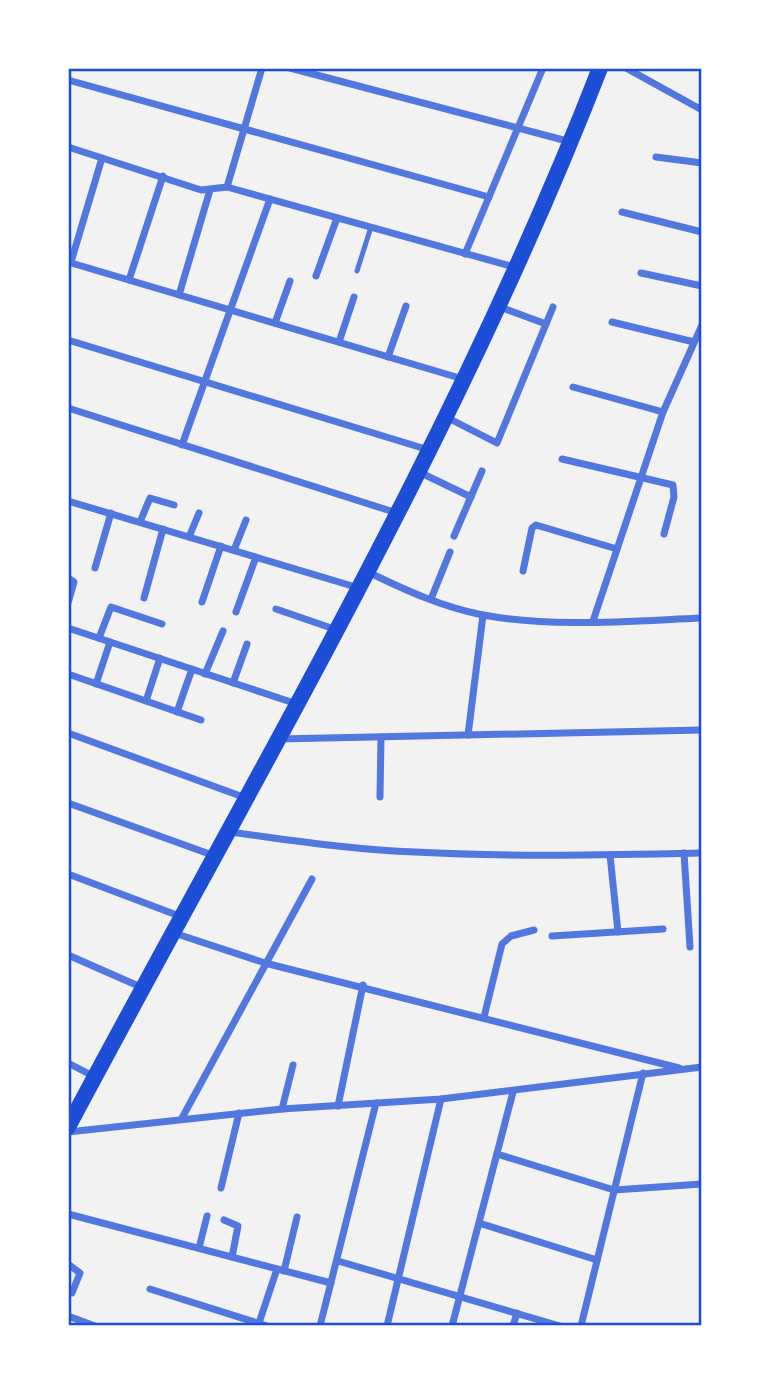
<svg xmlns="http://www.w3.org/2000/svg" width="770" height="1394" font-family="'Noto Serif',serif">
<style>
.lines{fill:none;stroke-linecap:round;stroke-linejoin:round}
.service{stroke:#5277de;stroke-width:5}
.minor{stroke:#5277de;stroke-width:7}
.primary{stroke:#1d4ed8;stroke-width:16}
.neatline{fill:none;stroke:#1d4ed8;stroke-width:2.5}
</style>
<rect width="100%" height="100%" fill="#f2f2f2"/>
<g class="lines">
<!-- service -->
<polyline class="service" points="357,271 371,227"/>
<!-- minor -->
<g class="minor">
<polyline points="290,68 571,142"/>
<polyline points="626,68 702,110"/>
<polyline points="68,80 489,197"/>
<polyline points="68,147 201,190 227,187 514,267"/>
<polyline points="656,157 702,163"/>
<polyline points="227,187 262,68"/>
<polyline points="622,212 702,232"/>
<polyline points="465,254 543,68"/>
<polyline points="68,262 463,379"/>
<polyline points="71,262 102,158"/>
<polyline points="641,273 702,286"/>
<polyline points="316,276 337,218"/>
<polyline points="129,280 163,176"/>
<polyline points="179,295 210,190"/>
<polyline points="497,306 546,324"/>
<polyline points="612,322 694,342"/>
<polyline points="275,323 290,281"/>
<polyline points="68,340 429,450"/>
<polyline points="339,342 354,297"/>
<polyline points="388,357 406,306"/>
<polyline points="573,387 663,412"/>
<polyline points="68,408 397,513"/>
<polyline points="446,417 497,443 553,307"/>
<polyline points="182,445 270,199"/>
<polyline points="562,459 673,485 674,497 664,534"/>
<polyline points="419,472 471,497"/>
<polyline points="68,501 359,588"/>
<polyline points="140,522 150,498 174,505"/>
<polyline points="454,536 482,471"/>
<polyline points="189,537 199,513"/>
<polyline points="234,550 246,520"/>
<polyline points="95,568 111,513"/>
<polyline points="523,571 532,528 536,525 617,549"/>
<path d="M 368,572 C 405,590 442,607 483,615 C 554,628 630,621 702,618"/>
<polyline points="68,578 74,582 68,603"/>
<polyline points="144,598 163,529"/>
<polyline points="431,599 450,552"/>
<polyline points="202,602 221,546"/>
<polyline points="276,609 337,630"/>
<polyline points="236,612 256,557"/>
<polyline points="593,621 663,412 702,325"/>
<polyline points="68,628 297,704"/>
<polyline points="99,638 111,607 162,624"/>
<polyline points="68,674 201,720"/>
<polyline points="205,674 223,631"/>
<polyline points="233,683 247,644"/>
<polyline points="96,684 110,642"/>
<polyline points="146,701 160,658"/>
<polyline points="177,712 192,669"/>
<polyline points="68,733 246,798"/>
<polyline points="468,735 483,615"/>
<polyline points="279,739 702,730"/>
<polyline points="380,797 381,737"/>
<polyline points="68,803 215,856"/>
<path d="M 230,832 C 291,840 353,850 415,852 C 510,857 606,855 702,853"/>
<polyline points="684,853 690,947"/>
<polyline points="610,855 618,932"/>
<polyline points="68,874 182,917"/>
<polyline points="174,933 265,963 679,1068"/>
<polyline points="552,936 663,929"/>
<polyline points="68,955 143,988"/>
<polyline points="484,1017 502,944 511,936 534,930"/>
<polyline points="68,1063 95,1077"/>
<polyline points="338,1106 363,985"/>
<polyline points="282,1109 293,1065"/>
<polyline points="182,1118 312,879"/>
<polyline points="68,1132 282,1109 441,1099 702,1067"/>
<polyline points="497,1154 614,1190 702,1184"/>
<polyline points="221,1188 239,1113"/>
<polyline points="68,1214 331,1283"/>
<polyline points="224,1220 238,1226 232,1257"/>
<polyline points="479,1223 597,1260"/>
<polyline points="199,1248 207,1216"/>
<polyline points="338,1261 560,1326"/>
<polyline points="68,1264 80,1273 72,1293"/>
<polyline points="284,1271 297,1217"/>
<polyline points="150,1289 267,1326"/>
<polyline points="68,1316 95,1326"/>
<polyline points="259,1323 277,1269"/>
<polyline points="320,1326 376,1103"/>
<polyline points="387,1326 441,1099"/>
<polyline points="452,1326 513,1092"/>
<polyline points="513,1326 517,1313"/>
<polyline points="581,1326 643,1073"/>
</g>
<!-- primary -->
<path class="primary" d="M 68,1127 C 253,779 457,437 600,68"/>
</g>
<!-- border -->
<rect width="770" height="1394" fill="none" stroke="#ffffff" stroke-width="140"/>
<rect x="70" y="70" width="630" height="1254" class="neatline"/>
</svg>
